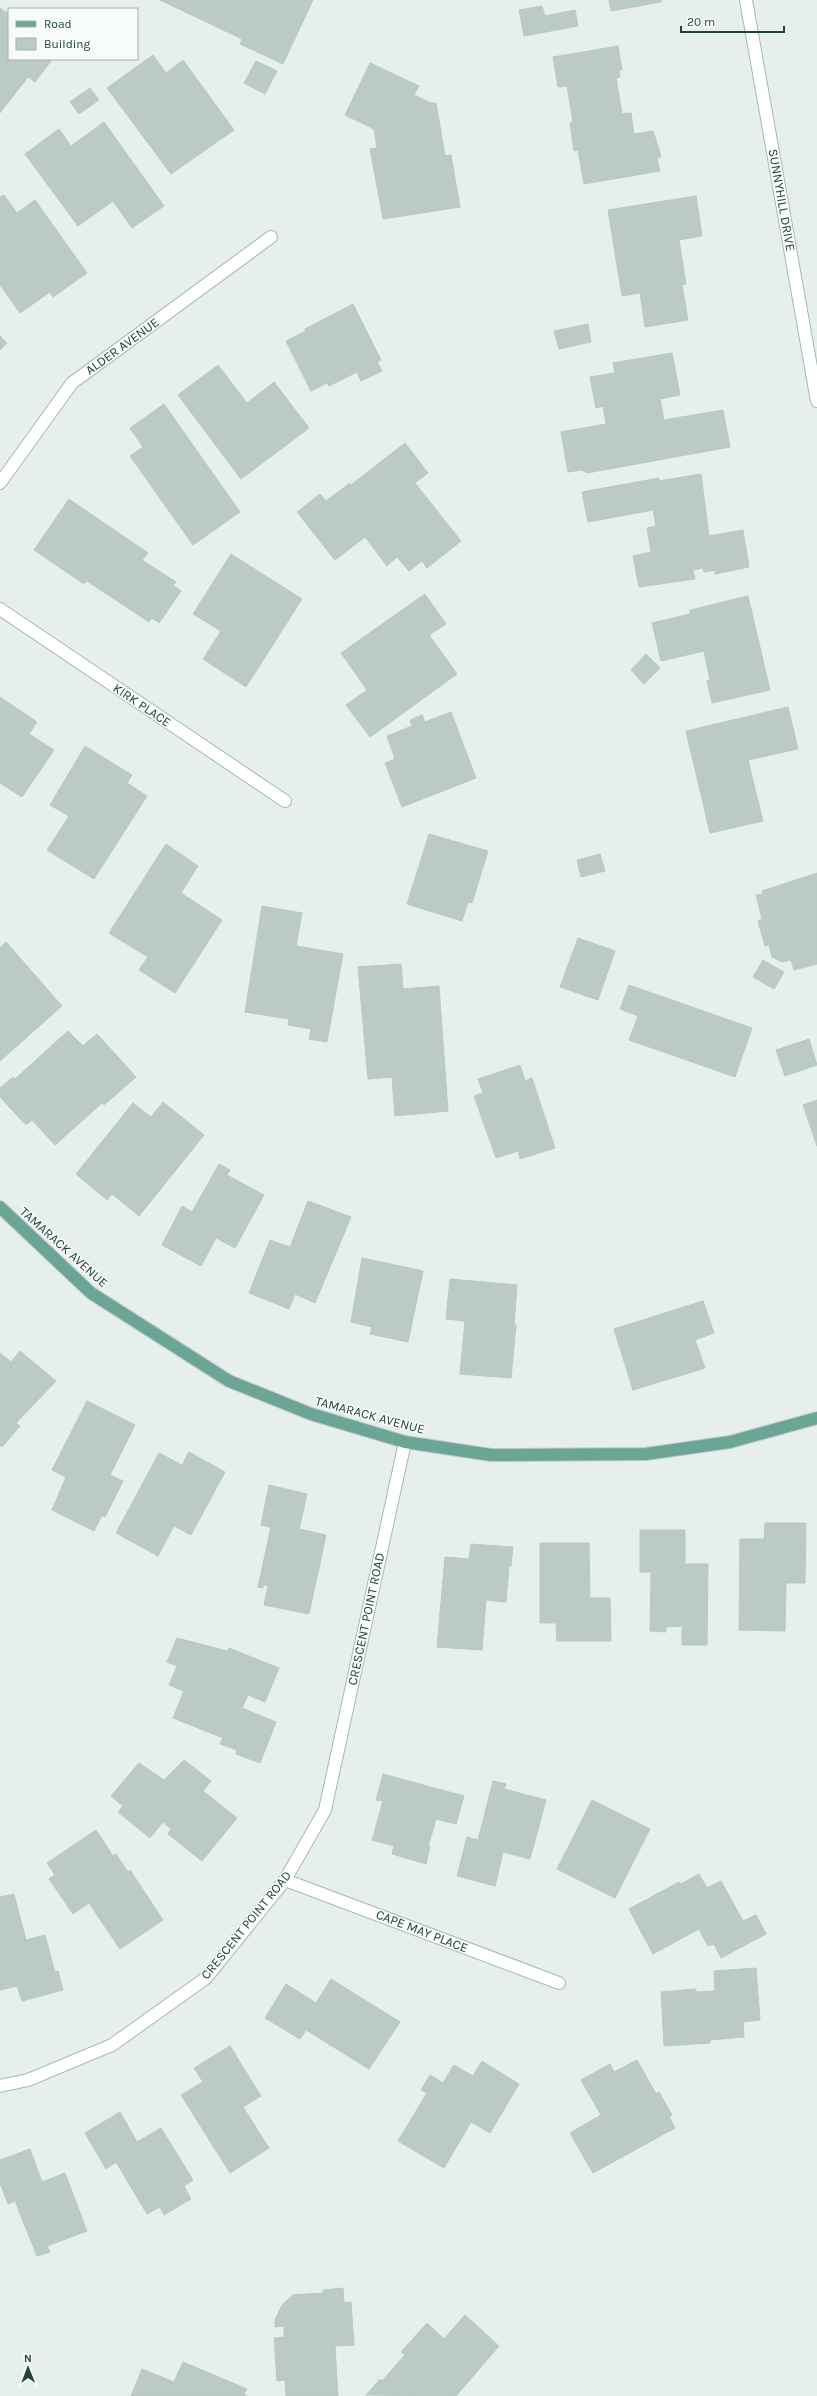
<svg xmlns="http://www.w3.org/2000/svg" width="817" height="2396" font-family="Karla,sans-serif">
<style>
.building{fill:#bbcac4;stroke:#b8c9c2}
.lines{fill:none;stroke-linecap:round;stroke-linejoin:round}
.minor-casing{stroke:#a8b8b2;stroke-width:14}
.major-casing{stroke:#c2cac8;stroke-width:14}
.minor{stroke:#fff;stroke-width:12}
.major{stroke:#6aa596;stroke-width:12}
.labels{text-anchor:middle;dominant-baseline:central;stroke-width:3;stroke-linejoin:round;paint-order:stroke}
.street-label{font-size:13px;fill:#24423a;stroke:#f7fbf9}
</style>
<rect width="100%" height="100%" fill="#e6efeb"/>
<!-- building -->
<g class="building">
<polygon points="160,0 313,0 283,64 240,44 242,39"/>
<polygon points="609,0 661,0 661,2 611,11"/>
<polygon points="542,6 545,16 575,10 578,26 524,36 519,10"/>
<polygon points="0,8 7,13 9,10 9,59 48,59 51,61 35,82 28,77 0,113"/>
<polygon points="618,46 622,70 619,70 620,77 616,78 622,114 631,113 634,134 653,131 661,156 657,159 660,171 584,184 578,150 574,151 570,123 573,122 567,86 558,87 553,57"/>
<polygon points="153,55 166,73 183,60 234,130 171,174 107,88"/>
<polygon points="256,61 277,71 265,94 244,83"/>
<polygon points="370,63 419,86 414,95 431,103 436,103 445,156 451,155 460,207 383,219 370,149 377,148 374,129 345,115"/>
<polygon points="90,88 99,100 79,114 70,102"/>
<polygon points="104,122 164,206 132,228 113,201 78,226 25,154 59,129 71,146"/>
<polygon points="4,195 17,213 35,200 87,273 53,297 50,292 20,313 0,285 0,197"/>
<polygon points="696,196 702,236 679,240 686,284 682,285 688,320 645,327 640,293 622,296 608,210"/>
<polygon points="353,304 381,360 377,362 382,371 361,381 357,372 329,386 327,383 311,391 286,341 306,331 305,329"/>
<polygon points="588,324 591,342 559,349 554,331"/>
<polygon points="0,336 7,343 0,350"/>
<polygon points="672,353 680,395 660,399 664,420 723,410 730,447 587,473 582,470 568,472 561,432 606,424 603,406 596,408 590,377 615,373 613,363"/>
<polygon points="218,365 247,403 274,382 309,428 241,479 178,395"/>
<polygon points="164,404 240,512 193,545 130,456 143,447 130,428"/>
<polygon points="405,443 428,473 415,483 461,541 427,568 422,561 409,571 397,557 387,566 365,537 335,560 297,512 320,494 326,501 350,483 351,485"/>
<polygon points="701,474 709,536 743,530 749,567 715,574 715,570 704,572 703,568 693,570 695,579 639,587 633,556 651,552 647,528 656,526 653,510 588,522 582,492 659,478 659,481"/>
<polygon points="69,499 148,553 142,560 176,582 173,585 181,591 159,623 152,618 149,622 87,581 84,584 34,550"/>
<polygon points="231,554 302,599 246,687 203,659 221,631 193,614"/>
<polygon points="425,594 446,624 429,635 457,674 370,737 346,705 367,690 341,653"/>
<polygon points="748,596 770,690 712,703 707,681 710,680 704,651 661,661 652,623 690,614 690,610"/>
<polygon points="646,654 660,668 644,684 631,670"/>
<polygon points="0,697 37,722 29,734 54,750 22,797 0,783"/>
<polygon points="788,707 798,749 748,760 763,821 710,833 686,731"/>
<polygon points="451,712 476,778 402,807 385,763 395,759 387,736 412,726 410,720 422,715 425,722"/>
<polygon points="85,746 132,775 127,783 147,796 94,879 47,850 69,816 50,805"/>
<polygon points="429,834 488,851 472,903 468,902 462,921 407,904"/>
<polygon points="166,844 198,866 181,893 222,920 175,993 139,970 148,957 109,933"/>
<polygon points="600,854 605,871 581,877 577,860"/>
<polygon points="817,873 817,964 794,970 791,960 782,962 772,957 769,945 765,946 758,921 762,919 756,895 763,894 762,891"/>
<polygon points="262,906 302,913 296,946 343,954 327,1042 309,1039 311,1029 288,1025 289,1019 245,1012"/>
<polygon points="578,938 615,951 598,1000 560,987"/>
<polygon points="6,942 62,1006 0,1061 0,948"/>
<polygon points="763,960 784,972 774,989 753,977"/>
<polygon points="401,964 403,989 439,986 448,1111 395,1116 392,1077 368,1079 358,967"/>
<polygon points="629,985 752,1028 735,1077 629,1040 638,1016 620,1009"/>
<polygon points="68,1031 83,1046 97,1034 136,1077 104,1105 102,1103 55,1145 32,1120 26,1125 0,1097 0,1088 13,1077 15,1079"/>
<polygon points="809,1039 817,1065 785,1076 776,1050"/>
<polygon points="520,1065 525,1081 532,1078 555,1148 520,1159 518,1151 496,1158 474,1096 483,1093 478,1079"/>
<polygon points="817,1100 817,1146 803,1105"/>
<polygon points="163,1102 204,1135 139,1216 112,1194 107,1200 76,1174 133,1103 151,1117"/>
<polygon points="219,1164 230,1170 227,1175 264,1195 235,1248 216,1238 201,1266 162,1245 182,1206 192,1212"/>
<polygon points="308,1201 351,1217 315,1303 295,1294 289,1309 249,1293 270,1240 290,1247"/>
<polygon points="362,1258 423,1271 408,1342 370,1334 372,1327 351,1322"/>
<polygon points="450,1279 517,1285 514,1325 516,1325 511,1378 460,1374 465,1321 446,1319"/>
<polygon points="703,1301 714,1333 695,1340 705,1368 633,1390 614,1329"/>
<polygon points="20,1351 56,1381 16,1423 20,1426 2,1447 0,1445 0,1353 11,1362"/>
<polygon points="87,1401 135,1425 110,1475 123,1481 105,1517 102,1515 94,1531 52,1510 66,1477 52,1470"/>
<polygon points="189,1452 225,1472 191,1535 174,1526 158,1556 116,1533 159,1453 182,1465"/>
<polygon points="269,1485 307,1494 299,1529 326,1535 309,1614 264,1605 268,1586 263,1585 263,1588 258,1587 271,1527 261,1525"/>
<polygon points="765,1523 806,1523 805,1583 786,1583 785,1631 739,1630 740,1539 764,1539"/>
<polygon points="640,1530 685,1530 685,1564 708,1564 707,1645 682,1645 682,1626 666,1627 666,1632 650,1631 651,1572 640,1572"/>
<polygon points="540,1543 589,1543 590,1598 610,1598 611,1641 557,1641 556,1623 540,1623"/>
<polygon points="471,1544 513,1547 511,1566 509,1566 506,1602 486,1600 482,1650 437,1647 445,1557 469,1559"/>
<polygon points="177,1638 227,1651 229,1648 279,1668 265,1702 248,1695 242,1708 276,1722 260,1763 236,1754 237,1750 220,1744 223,1738 173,1718 184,1691 169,1685 177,1666 167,1662"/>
<polygon points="184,1760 211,1781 203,1791 237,1818 202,1861 168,1834 171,1829 163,1822 150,1838 118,1812 123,1806 111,1796 139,1763 164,1780"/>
<polygon points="383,1774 464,1796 456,1824 436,1819 428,1847 430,1847 426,1864 392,1854 394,1846 372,1840 383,1801 376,1800"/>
<polygon points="493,1781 506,1784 504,1789 546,1800 530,1859 503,1852 495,1886 457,1876 467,1837 478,1840"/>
<polygon points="592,1800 650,1829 615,1898 557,1869"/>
<polygon points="96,1830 113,1856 116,1854 128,1872 130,1870 163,1920 120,1949 89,1903 73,1914 49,1879 55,1875 47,1863"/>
<polygon points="699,1874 707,1888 721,1881 743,1921 756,1915 766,1934 721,1958 714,1944 708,1946 699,1929 653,1954 629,1909 679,1882 681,1884"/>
<polygon points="14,1894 26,1940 45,1935 55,1972 58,1971 63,1990 22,2001 17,1986 0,1990 0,1897"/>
<polygon points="756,1968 760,2020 743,2022 744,2037 710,2040 710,2043 664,2046 661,1992 696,1989 696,1992 715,1991 714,1971"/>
<polygon points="331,1979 400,2022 369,2069 306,2030 300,2039 265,2018 286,1984 316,2003"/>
<polygon points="230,2046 261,2096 243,2107 269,2148 230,2173 181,2095 203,2082 194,2068"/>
<polygon points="637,2060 656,2094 659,2092 672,2115 669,2117 675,2128 593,2173 570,2133 601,2115 581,2080 610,2064 614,2072"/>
<polygon points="482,2061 519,2084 490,2133 471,2122 444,2168 398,2141 427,2093 421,2090 430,2075 443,2083 454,2065 473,2076"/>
<polygon points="120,2112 137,2142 161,2128 193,2180 184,2186 191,2199 164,2215 160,2207 147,2214 116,2162 106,2169 85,2133"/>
<polygon points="30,2149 42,2182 65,2173 87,2231 47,2246 50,2252 37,2256 15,2201 8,2204 0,2183 0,2160"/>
<polygon points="343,2288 344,2303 351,2302 354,2345 335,2346 338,2396 286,2396 285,2380 277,2381 274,2338 284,2337 284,2326 275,2327 275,2320 282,2305 293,2295 324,2293 323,2290"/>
<polygon points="465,2315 499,2346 456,2396 366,2395 380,2379 382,2381 405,2355 401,2352 427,2323 444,2339"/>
<polygon points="183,2362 247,2389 244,2394 247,2396 131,2396 142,2369 174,2382"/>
</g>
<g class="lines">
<defs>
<g id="minor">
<polyline points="746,0 817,401"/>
<polyline points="0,483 72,383 271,237"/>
<polyline points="0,609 285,801"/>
<polyline points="285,1880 559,1983"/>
<polyline points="0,2086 28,2080 112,2045 206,1978 285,1880 325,1810 405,1442"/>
</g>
<polyline id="major" points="0,1207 91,1293 229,1381 311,1414 405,1442 491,1455 646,1454 730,1442 817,1418"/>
</defs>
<!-- minor casing -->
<use href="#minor" class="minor-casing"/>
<!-- major casing -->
<use href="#major" class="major-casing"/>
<!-- minor -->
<use href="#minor" class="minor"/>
<!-- major -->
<use href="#major" class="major"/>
</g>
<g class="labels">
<!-- street labels -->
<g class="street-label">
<text transform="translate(782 200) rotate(80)">SUNNYHILL DRIVE</text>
<text transform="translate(122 346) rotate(-36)">ALDER AVENUE</text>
<text transform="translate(142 705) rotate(34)">KIRK PLACE</text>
<text transform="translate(64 1247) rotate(42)">TAMARACK AVENUE</text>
<text transform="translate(370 1415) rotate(15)">TAMARACK AVENUE</text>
<text transform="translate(366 1619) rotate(-78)">CRESCENT POINT ROAD</text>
<text transform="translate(246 1925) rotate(-51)">CRESCENT POINT ROAD</text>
<text transform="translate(422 1931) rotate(21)">CAPE MAY PLACE</text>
</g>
</g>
<!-- legend -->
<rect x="8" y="8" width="130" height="52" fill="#f7fbf9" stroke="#a3b1ad"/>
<rect x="16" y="21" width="20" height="6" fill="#6aa596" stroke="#a3b1ad"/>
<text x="44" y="28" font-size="12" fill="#24423a">Road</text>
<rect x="16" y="38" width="20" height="12" fill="#bbcac4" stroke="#a3b1ad"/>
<text x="44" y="48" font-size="12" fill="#24423a">Building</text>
<!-- north arrow -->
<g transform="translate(28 2368) rotate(359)" stroke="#f7fbf9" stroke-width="3" paint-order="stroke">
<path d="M0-3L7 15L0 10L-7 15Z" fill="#24423a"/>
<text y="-6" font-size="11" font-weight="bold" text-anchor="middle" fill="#24423a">N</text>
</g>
<!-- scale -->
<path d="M681 26v6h103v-6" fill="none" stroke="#24423a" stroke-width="2"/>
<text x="687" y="26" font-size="12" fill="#24423a" stroke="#f7fbf9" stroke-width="3" paint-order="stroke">20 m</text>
</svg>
